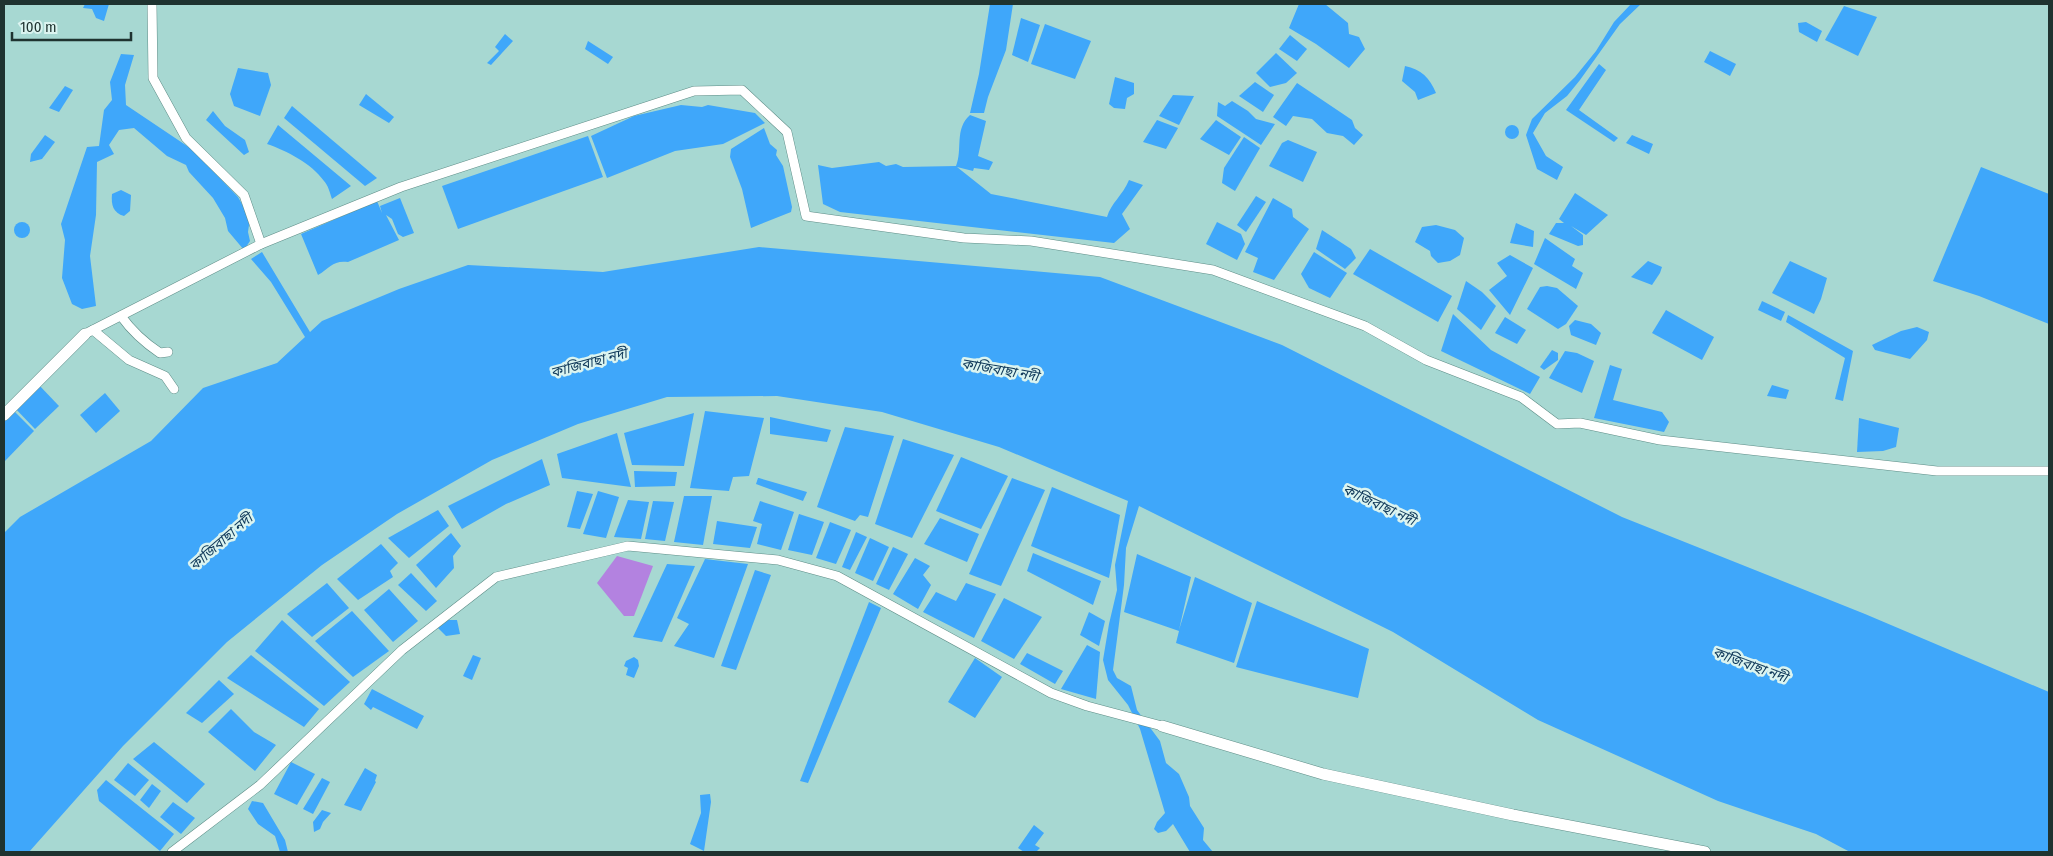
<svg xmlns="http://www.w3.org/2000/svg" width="2053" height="856" font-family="'Fira Sans Condensed','Noto Sans Bengali',sans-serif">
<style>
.green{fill:#b382e0}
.water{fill:#3fa7fa}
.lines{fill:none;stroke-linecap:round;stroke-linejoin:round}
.street-casing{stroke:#5e8d87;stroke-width:10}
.secondary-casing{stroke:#5e8d87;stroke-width:12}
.street{stroke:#fff;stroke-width:9}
.secondary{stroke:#fff;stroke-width:11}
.labels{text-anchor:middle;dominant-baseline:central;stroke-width:5;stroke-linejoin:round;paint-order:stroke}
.water-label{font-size:14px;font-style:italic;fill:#0f3859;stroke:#dbf4f0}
</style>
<rect width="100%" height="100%" fill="#a7d8d2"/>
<!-- green -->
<polygon class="green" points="617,556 653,566 634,616 624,616 597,583"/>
<!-- water -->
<g class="water">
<polygon points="85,4 109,4 104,21 96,18 92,9 83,8"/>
<polygon points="990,4 1013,4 1006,50 988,97 984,113 970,113 979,74"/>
<polygon points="1299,4 1325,4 1348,23 1349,34 1359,37 1365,49 1349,68 1316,44 1289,28"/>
<polygon points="1631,4 1641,4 1620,24 1580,80 1567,96 1545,113 1533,133 1546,156 1563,167 1557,180 1537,169 1526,135 1532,119 1575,77 1596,51 1614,22"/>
<polygon points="1844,6 1877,17 1858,56 1825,40"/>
<polygon points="1021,18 1040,25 1028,62 1012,55"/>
<polygon points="1806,22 1822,31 1817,42 1799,32 1798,23"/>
<polygon points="1045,24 1091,41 1075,79 1031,64"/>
<polygon points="505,34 513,41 491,65 487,63 499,51 495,47"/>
<polygon points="1290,35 1307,49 1297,61 1279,49"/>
<polygon points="588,41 613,57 608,64 585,49"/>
<polygon points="1710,51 1736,64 1730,76 1704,62"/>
<polygon points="1276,53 1297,73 1286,83 1270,87 1256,73"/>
<polygon points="121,54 134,55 125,85 126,105 193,150 238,197 250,218 248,232 250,241 244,250 228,231 225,218 213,198 189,172 186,165 167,156 134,128 119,130 109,145 114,154 97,162 96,215 90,256 96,306 82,309 72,304 62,278 65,240 61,224 87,147 99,146 104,110 112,100 110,82"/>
<polygon points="1599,64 1606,70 1579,110 1618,138 1614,142 1566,110"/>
<path d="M 1405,66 C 1421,69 1430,78 1436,93 L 1418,100 L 1415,92 L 1402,81 Z"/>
<polygon points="238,68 268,73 271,85 260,116 234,106 230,94"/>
<polygon points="1115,77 1134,83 1134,94 1127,98 1125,109 1114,108 1109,104"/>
<polygon points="1255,82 1274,95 1263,112 1239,96"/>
<polygon points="1297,83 1352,120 1355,128 1363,135 1354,145 1343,136 1327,133 1312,119 1293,116 1286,126 1273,117"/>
<polygon points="65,86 73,90 59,112 49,108"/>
<polygon points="366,94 394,117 389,123 359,105"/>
<polygon points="1173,95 1194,96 1179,125 1159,116"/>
<polygon points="1232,101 1248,111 1256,119 1275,124 1261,145 1217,116 1218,102 1225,106"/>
<polygon points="681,105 702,107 708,105 755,113 765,123 723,144 675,151 607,178 591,136 634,116"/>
<polygon points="292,106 377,178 365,186 284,118"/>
<polygon points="213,111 225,126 245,140 249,152 244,155 206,120"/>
<path d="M 970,115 L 986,121 L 978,156 L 993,162 L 989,170 L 974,168 L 973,171 L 957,167 L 991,194 L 1107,217 C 1111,203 1123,195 1129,180 L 1143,185 L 1122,214 L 1130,229 L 1114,243 L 840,212 L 823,204 L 818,165 L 832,168 L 879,162 L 886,166 L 896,164 L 903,167 L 956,166 C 963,150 954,129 970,115 Z"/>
<polygon points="1157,120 1178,128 1166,149 1143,142"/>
<polygon points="1216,120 1241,137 1229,155 1200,139"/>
<circle cx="1512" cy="132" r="7"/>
<path d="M 278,125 L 351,186 L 332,199 C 330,193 328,185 324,181 C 311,163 287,151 267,144 Z"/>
<polygon points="764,128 770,144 777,150 776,155 783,166 792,207 791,212 751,228 742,189 730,157 731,149"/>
<polygon points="45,135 55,142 42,159 30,162 31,154"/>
<polygon points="1632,135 1653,144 1649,154 1626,143"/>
<polygon points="588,136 603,177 458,229 442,186"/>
<polygon points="1244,137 1260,148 1235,191 1222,183 1224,168"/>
<polygon points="1288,140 1317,152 1303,182 1269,166 1282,143"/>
<polygon points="1981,167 2049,194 2049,324 1979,296 1933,281"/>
<path d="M 121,190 L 131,195 L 130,211 L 124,216 C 113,213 111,205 112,194 Z"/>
<polygon points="1575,193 1608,215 1586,235 1571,226 1583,235 1583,245 1578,246 1549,234 1556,223 1564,223 1559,219"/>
<polygon points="1256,196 1266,202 1246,232 1237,225"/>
<path d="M 400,198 L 414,233 L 403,237 L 398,234 L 392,219 L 386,215 L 399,240 L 348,262 C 333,260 330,268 318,275 L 301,234 L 377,201 L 382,213 L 380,206 Z"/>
<polygon points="1273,198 1292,209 1293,217 1309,229 1274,280 1253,272 1258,258 1245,252"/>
<circle cx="22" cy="230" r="8"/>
<polygon points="1217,222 1241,234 1245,244 1237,260 1206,244"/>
<polygon points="1516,223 1534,231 1533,247 1510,243"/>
<polygon points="1436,225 1455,230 1464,238 1460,255 1450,261 1438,263 1431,256 1430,251 1415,242 1422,227"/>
<polygon points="1322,230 1351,249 1356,258 1345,269 1316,249"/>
<polygon points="1545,238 1575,259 1572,266 1583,273 1576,289 1534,264"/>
<polygon points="759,247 1100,277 1282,345 1622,517 1865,614 2049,692 2049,852 1850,852 1816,834 1718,801 1538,720 1393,632 1139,506 1126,548 1124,585 1113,670 1117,678 1131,686 1137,710 1160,741 1166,763 1179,774 1189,797 1190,806 1204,828 1203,840 1213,852 1190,852 1173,824 1166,831 1158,833 1154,829 1157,822 1165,813 1140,729 1128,705 1108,680 1103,660 1109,624 1117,590 1115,565 1128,501 999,447 882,412 777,396 667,397 578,424 492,460 397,514 322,565 227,642 123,746 29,852 4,852 4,533 20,517 151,441 203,388 277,363 305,337 271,282 251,259 262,252 310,332 322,321 399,289 468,265 603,272"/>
<polygon points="1370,249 1452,296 1438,322 1353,274"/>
<polygon points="1314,252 1347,273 1330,298 1309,288 1301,274"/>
<polygon points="1510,255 1533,268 1510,315 1489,290 1507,276 1497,263"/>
<polygon points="1648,261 1662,267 1660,273 1652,285 1631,277"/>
<polygon points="1790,261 1827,278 1821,299 1814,314 1772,293"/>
<polygon points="1466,281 1482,292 1496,306 1481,330 1457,309"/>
<polygon points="1547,286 1557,288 1578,306 1566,324 1558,329 1527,309 1540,287"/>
<polygon points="1762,301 1785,312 1781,321 1758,310"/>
<polygon points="1666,310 1714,337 1702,360 1652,333"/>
<polygon points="1453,314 1491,350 1540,377 1530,394 1441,351"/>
<polygon points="1788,315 1853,351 1843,401 1835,399 1845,358 1786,322"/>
<polygon points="1505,317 1526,330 1517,344 1495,333"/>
<polygon points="1575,320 1591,324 1601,333 1596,345 1571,335 1569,326"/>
<polygon points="1917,327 1929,332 1927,340 1910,359 1875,350 1872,345 1901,331"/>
<polygon points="1552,350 1558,353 1558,360 1544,370 1540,367"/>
<polygon points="1565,351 1577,353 1594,361 1582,393 1549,378"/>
<polygon points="1610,365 1622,369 1613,400 1662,412 1669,422 1664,432 1594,418"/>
<polygon points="37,383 59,406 35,429 13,406"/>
<polygon points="1772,385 1789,390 1786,399 1767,396"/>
<polygon points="105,393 120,411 96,433 80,415"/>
<polygon points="11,408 34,431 4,462 4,415"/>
<polygon points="705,411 764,418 749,476 733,477 729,491 690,488"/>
<polygon points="694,413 684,466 632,465 624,433"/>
<polygon points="770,417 831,430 827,442 770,434"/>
<polygon points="1859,418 1899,428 1896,447 1883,451 1857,452"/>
<polygon points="845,427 894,436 868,517 860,515 855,521 817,507"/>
<polygon points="617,433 631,487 562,478 557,454"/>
<polygon points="903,439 954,455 912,538 875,524"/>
<polygon points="961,457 1008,476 981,529 936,511"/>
<polygon points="542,459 550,485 506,504 462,529 448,506"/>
<polygon points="634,471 677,472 675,486 635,487"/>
<polygon points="758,478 759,478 807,492 803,501 756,484"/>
<polygon points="1012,478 1045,490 1001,586 969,574"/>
<polygon points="1052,487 1120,515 1109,578 1031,546"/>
<polygon points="577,491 593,494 580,529 567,527"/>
<polygon points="598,491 619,497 606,538 583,534"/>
<polygon points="684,496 712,496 703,545 674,542"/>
<polygon points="628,500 649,502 641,539 614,537"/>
<polygon points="653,501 674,502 665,541 645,539"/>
<polygon points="760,501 794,512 781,550 757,544 762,524 753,521"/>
<polygon points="438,510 449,526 409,558 388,538"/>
<polygon points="799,514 824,522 812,555 788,550"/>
<polygon points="940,518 979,534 967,562 924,544"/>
<polygon points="717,521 757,527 750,548 713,544"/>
<polygon points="830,522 851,530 836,564 816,558"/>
<polygon points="856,532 867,537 850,570 842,567"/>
<polygon points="451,533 461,546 453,556 454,568 436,588 416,565"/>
<polygon points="870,538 889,547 873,581 855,573"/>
<polygon points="381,544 398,563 390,571 393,577 358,600 337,579"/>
<polygon points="893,547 908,554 889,590 876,584"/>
<polygon points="1033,553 1101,581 1093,605 1027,571"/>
<polygon points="1137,554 1191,577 1179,630 1195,577 1252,603 1234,663 1176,643 1179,631 1124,612"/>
<polygon points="915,558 930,566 923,575 931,585 918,609 893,594"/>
<polygon points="705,559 748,564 714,658 674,646 689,624 677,618"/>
<polygon points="667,564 695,566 662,642 633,637"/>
<polygon points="755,570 771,575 736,670 721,666"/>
<polygon points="411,573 437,601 426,611 398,585"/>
<polygon points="327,583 349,608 312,637 287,614"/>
<polygon points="966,583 996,594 974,638 923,612 936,592 956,601"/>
<polygon points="389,589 418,621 393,642 364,610"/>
<polygon points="1004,598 1042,617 1014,659 981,641"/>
<polygon points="1257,601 1369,649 1358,698 1236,667"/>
<polygon points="869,602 881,608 808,783 800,781"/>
<polygon points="352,611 389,651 353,677 315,641"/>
<polygon points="1089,612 1105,621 1099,646 1080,635"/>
<polygon points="282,620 350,682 324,706 255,651"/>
<polygon points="448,620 457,620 460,634 446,636 438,628"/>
<polygon points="1087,645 1100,652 1096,699 1061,689"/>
<polygon points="1027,653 1063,671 1055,684 1020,664"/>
<polygon points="251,655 319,709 304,727 227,678"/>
<polygon points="473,655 481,658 472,680 463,676"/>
<polygon points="634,657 638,660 639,666 634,678 626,675 628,668 624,666 626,661"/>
<polygon points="975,658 1002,677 975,718 948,702"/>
<polygon points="219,680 234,694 202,723 186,713"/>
<polygon points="372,689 424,716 417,729 373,707 371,710 364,704"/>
<polygon points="231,709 254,732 276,745 255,771 208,732"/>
<polygon points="154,742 205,784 187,803 133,759"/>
<polygon points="291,762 315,774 297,805 274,794"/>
<polygon points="128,763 149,780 135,796 114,780"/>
<polygon points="365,768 377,775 375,781 376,782 361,811 344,805"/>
<polygon points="322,778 330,782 313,814 303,809"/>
<polygon points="106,780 174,834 160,851 99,801 97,790"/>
<polygon points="152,784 161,791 149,808 140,800"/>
<polygon points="710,794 711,802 704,851 690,844 701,813 700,795"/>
<polygon points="252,801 263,803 285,840 288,852 280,852 275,836 258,824 248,809"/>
<polygon points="173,802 195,818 181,834 160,817"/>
<polygon points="322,810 331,813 323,822 320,829 314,832 313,822"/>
<polygon points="1034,825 1044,833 1035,845 1040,848 1036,852 1024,852 1018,848"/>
</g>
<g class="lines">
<defs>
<g id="street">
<polyline points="152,4 153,78 186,138 244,195 261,244"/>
<path d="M 121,316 C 131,330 145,343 160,353 L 168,352"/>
<polyline points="93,330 129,360 165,376 174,389"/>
<polyline points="85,334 261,244 401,187 694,91 742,90 787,132 806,216 964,238 1031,241 1213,270 1365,326 1426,360 1521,397 1557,424 1580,423 1660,440 1937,471 2049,471"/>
<polyline points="172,852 260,785 402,650 496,577 628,546 778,560 837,576 1051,693 1087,706 1162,726"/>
</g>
<g id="secondary">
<polyline points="4,415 85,334"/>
<polyline points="1162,726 1323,774 1513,815 1705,852"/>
</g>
</defs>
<!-- street casing -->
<use href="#street" class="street-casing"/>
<!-- secondary casing -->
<use href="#secondary" class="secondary-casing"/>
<!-- street -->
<use href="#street" class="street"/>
<!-- secondary -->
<use href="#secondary" class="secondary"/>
</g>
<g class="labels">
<!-- water labels -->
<g class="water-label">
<text transform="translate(589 363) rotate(-15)">কাজিবাছা নদী</text>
<text transform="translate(1000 370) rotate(10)">কাজিবাছা নদী</text>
<text transform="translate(1379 505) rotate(25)">কাজিবাছা নদী</text>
<text transform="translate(221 542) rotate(-41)">কাজিবাছা নদী</text>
<text transform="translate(1750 665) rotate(20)">কাজিবাছা নদী</text>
</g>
</g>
<!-- border -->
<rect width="2053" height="856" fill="none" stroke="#1f3330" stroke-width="10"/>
<!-- scale -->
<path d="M12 32v8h119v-8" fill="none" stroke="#1f3330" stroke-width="2.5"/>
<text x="20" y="32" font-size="15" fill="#1f3330" stroke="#dbf4f0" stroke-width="4" paint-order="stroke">100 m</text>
</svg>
